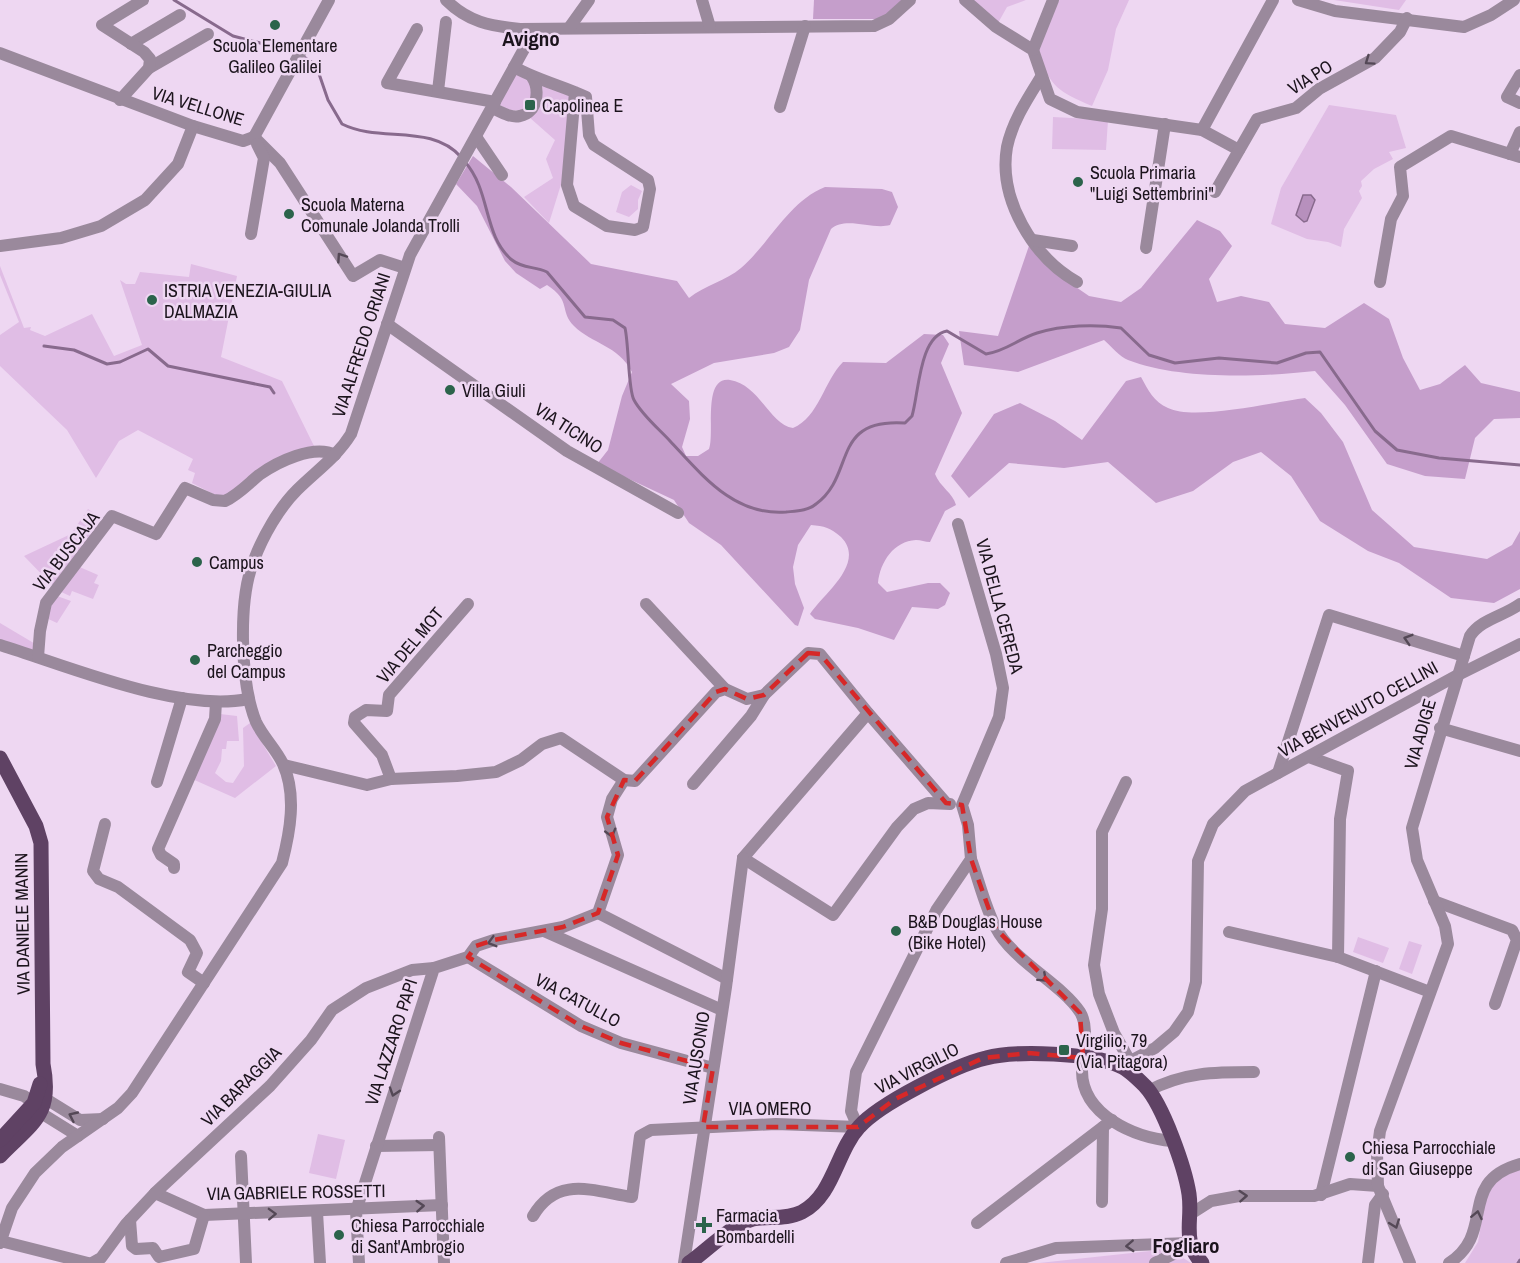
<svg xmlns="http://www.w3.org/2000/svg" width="1520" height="1263" font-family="'Archivo Narrow',sans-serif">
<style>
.green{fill:#e0bde5}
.forest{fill:#c59ecb}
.water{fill:#b790bd;stroke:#886a8d;stroke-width:1.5}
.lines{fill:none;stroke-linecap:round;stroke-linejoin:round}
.stream{stroke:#886a8d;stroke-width:3}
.minor{stroke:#9a899c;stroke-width:12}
.major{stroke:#5f4264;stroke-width:15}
.oneway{stroke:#544856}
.marked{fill:none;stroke:#d62828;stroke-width:4.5;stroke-dasharray:12 8;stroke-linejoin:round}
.poi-dot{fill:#2b634b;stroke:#eed7f2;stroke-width:2}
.labels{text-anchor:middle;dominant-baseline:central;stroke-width:5;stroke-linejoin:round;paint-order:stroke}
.poi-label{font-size:18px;fill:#1b131c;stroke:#eed7f2;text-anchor:start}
.street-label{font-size:18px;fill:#1b131c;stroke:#eed7f2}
.quarter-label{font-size:21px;font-weight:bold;fill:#1b131c;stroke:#eed7f2}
</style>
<rect width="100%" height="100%" fill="#eed7f2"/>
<!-- green -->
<g class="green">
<polygon points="973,0 1026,0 1007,7 998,23"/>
<path d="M 1059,0 L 1129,0 L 1116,29 L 1108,70 L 1092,106 C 1059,92 1050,87 1038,52 Z"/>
<polygon points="1334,0 1406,0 1399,10"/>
<polygon points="515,70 529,78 536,93 526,110 509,110 498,104"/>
<path d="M 542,84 L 570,94 L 563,178 L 549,223 L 524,197 L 553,178 L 546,159 L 555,140 L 529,117 C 539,106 544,98 542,84 Z"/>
<polygon points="1329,105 1396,115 1406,148 1389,152 1393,159 1374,169 1361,181 1362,186 1359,191 1362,198 1344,229 1341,247 1328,242 1307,239 1271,224 1281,188"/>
<polygon points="1053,117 1108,120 1106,150 1052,149"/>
<polygon points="631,185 642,191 638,200 638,209 629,217 616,212 622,192"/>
<polygon points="191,264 237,276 221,357 282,381 314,446 228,495 219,497 192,483 195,473 188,470 193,459 138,430 119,441 96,478 67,430 0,366 0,335 19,322 0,275 0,266 24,328 31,327 30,330 45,336 92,314 114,356 142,345 120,280 126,284 135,284 140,272 189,277"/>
<polygon points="88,509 95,514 90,520 98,527 54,587 24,556 71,534"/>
<polygon points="75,565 98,575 94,583 99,585 93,599 72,591 70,596 59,591"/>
<polygon points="57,596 71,601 57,623 44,617"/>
<polygon points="0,623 37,645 34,651 0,641"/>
<polygon points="220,714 237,716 239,741 227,741 226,749 222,749 221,761 215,773 226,782 233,783 244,766 243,728 250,723 276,766 235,798 190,778"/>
<polygon points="1358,937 1389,948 1383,963 1353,952"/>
<polygon points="1409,941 1422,945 1412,974 1399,969"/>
<polygon points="318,1134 345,1140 336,1179 309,1173"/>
<polygon points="1520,1169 1520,1263 1465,1263 1478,1242 1485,1201 1496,1180"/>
<polygon points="1169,1249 1191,1263 1039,1263"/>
</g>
<!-- forest -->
<g class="forest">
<polygon points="814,0 902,0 881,19 813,19"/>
<path d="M 473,156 L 511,187 L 591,264 L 677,281 L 689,298 C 705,285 726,281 741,268 C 770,243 788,202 825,187 L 882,189 L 892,192 L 898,207 L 890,225 C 873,230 845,216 831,229 L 809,280 L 800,330 L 789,347 L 774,353 L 714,363 L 671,384 L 689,401 L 690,419 L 682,447 L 686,456 L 698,456 L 709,449 C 715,433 702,376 730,380 C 759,384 770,425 793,428 C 819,417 824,381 843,362 L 886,363 L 924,334 L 943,335 L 949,344 L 941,363 L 962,413 L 935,474 C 940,487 953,493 956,505 L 945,511 L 930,542 C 925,542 921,540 916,540 C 894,541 880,562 878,583 L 887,592 L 928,583 L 940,583 L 950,593 L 945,605 L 938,609 L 912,607 L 894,640 L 858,628 L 815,619 L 810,614 C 822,595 867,563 841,537 C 831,528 824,526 811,525 L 798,545 L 793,567 L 795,584 L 804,608 L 798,626 L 795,625 L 721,545 L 689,523 L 674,500 L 597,464 L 608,450 L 622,396 L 632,372 C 618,345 592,344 574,326 C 559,311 572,301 547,285 L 540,289 L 516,273 L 505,261 L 477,206 L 456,184 Z"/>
<path d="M 1197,220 L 1220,231 L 1232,246 L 1209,279 L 1217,302 L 1241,296 L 1269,302 L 1285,324 L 1325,328 L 1364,303 L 1389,319 L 1403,358 L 1420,390 L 1440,384 L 1465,365 L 1481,383 L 1520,392 L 1520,418 L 1494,419 L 1475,438 L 1465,479 L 1425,476 L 1387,464 L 1345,405 L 1315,371 C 1261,377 1179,380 1128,360 C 1120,357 1111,346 1104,340 L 1018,372 L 964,365 L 959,331 L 998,336 L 1031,240 L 1057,274 L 1089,296 L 1121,302 L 1141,288 Z"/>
<path d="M 1141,377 C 1148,390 1154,402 1168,408 C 1194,421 1274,402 1305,398 L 1321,413 L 1343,442 L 1372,510 L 1414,547 L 1487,559 L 1512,545 L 1520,531 L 1520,589 L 1494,603 L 1451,598 L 1399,563 L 1368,551 L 1320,521 L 1291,476 L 1261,452 L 1233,462 L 1193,491 L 1156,503 L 1108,462 L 1064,468 L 1009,463 L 969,498 L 951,476 L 994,414 L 1020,403 L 1055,421 L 1082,440 L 1126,381 Z"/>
</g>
<!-- water -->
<polygon class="water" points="1303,195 1311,195 1315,200 1307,221 1304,222 1296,215"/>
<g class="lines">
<!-- stream -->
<g class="stream">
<polyline points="174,0 233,36 295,52"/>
<path d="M 301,55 L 316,65 L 328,100 L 342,124 C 380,143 431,123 461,157"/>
<path d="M 465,162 C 491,191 483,236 512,260 C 523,269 535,266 547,272 L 585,317 L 613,320 L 625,328 C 629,345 628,390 634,400 C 642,415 659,429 670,441 C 703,476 734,516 786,512 C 796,511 808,511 816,504 C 856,475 830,418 905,423 L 912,416 C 919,393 919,336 947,331 L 986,354 C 1006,351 1018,339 1037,333 C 1063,325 1095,324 1121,328 L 1149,355 L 1175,363 L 1219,358 L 1277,363 L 1306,353 L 1320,352 L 1375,431 L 1397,450 L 1439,458 L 1520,465"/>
<polyline points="44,346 74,350 107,364 120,362 148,349 168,366 270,387 274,393"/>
<polyline points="1518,1263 1520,1260"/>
</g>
<!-- minor -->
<g class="minor">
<path d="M 446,0 C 468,22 490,26 520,29 L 874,26 L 889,19 L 910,0"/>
<polyline points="702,0 710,27"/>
<polyline points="965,0 996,27 1033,50 1050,99 1077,112 1202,130 1239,150"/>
<polyline points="1298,0 1335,11 1464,27 1491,15 1514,0"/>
<polyline points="569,28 589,0"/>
<polyline points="417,29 387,83 495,102"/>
<polyline points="131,44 180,15"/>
<polyline points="1033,50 1053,0"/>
<polyline points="0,53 193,126 243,141 254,137"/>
<path d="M 514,67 C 537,80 563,86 586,97 L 589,135 L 594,145 L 648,180 L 650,189 L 643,227 L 635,230 L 607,226 L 574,206 L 567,185 L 575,92"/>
<polyline points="149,68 208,34"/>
<polyline points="1520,75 1507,97 1520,103"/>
<path d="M 1041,77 C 1028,98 1012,122 1007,147 C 998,199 1033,257 1077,282"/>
<polyline points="438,91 446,22"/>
<polyline points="120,100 149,68 150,59 144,52 102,25 143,0"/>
<polyline points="780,107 805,26"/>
<path d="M 492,108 C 501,112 510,118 520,116 C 538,113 540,89 532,77"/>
<polyline points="1202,130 1273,0"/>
<polyline points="254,137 280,163 353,276 380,260 405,268"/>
<polyline points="254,137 329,0"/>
<polyline points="477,138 502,175"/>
<polyline points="1510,154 1520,132"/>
<polyline points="1215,192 1257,119 1296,108 1319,89 1375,58 1400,32 1407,18"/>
<polyline points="251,234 264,158 257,144"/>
<polyline points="1033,240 1072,246"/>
<polyline points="0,246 61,238 101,226 145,200 178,164 193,126"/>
<polyline points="1146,248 1165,124"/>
<polyline points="1380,282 1391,219 1403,196 1400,167 1451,136 1520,157"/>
<polyline points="387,324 567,451 678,513"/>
<polyline points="646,604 725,689"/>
<path d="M 0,645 C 68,666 179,713 248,699"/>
<path d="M 38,657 L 40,631 L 46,603 L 112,516 L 156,534 L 185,488 L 213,500 L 225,501 C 238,495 248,484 259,475 C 277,462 314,444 335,455"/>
<polyline points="1440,728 1520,751"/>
<polyline points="1309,757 1348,771 1340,819 1338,957"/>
<polyline points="284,765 367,785 391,779 457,776 496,772 521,760 542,744 561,738 624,780 635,781 716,692 725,689 747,699 764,695 808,653 820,654 868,713 946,803"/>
<polyline points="1278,773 1329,615 1464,656"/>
<polyline points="391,779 382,755 354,723 355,717 366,710 387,711 389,695 468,604"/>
<polyline points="157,782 182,698"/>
<polyline points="1126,782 1102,832 1102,909 1094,965 1099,994 1114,1033 1131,1063"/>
<polyline points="693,784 751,716 764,695"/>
<polyline points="105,824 93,871 99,879 118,887 190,940 197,953 188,972 204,983"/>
<polyline points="743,858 833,915 897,827 914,809 928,803 950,804"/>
<polyline points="743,858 868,713"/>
<path d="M 971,859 C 979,881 985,907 996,928 C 1012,960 1062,984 1080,1012 C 1090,1028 1082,1054 1082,1071 C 1082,1115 1135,1138 1172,1141"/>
<polyline points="174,868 174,864 161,855 158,849 215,719 216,702"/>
<polyline points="1434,901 1512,930 1517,940 1495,1004"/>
<polyline points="598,913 727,979"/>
<polyline points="544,931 722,1010"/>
<polyline points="1229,932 1338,957 1430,992"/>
<polyline points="468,957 581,1026 621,1043 713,1068"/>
<polyline points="1121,1066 1155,1048 1174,1032 1188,1012 1196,982 1198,861 1213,824 1245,791 1456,676 1520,644"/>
<polyline points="0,1089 24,1096 34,1103 46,1099 80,1120 103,1119"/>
<path d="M 1148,1091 C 1184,1072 1215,1072 1254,1072"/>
<polyline points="41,1113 78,1136"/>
<polyline points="439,1137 444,1263"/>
<polyline points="376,1146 439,1145"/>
<polyline points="241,1156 246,1263"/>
<polyline points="155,1193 204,1215 442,1205"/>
<polyline points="1321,1195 1376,971"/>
<polyline points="1102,1202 1103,1127"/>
<polyline points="317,1212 320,1263"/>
<polyline points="1189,1215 1211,1201 1239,1196 1314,1196 1350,1184 1378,1186"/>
<path d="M 533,1216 C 557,1175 593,1191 632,1197 L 640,1136 L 651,1130 L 776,1124 L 858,1127 L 851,1111 L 856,1072 L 937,909 L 971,859 L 968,825 L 962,805 L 999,717 L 1003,688 L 996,654 L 958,524"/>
<polyline points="130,1220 132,1246 136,1249 153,1248 159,1257 194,1249 204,1215"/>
<polyline points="977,1223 1112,1120"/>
<polyline points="1,1241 88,1263"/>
<path d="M 0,1243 L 12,1208 L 35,1173 L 62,1147 L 118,1108 L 132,1093 L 282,863 C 290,832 297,795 283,764 C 276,749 263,737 256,722 C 240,682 238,599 254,560 C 263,536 279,508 297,490 C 316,471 337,457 351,434 L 410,255 L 524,49 L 528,29"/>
<polyline points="92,1263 101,1258 126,1224 155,1193 270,1086 311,1040 332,1010 366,988 412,970 434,968"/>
<polyline points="359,1263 356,1211 434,968 468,957 476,946 494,940 563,927 598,913 618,855 607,817 612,799 624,780"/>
<polyline points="684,1263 726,987 743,858"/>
<polyline points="1006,1263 1056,1248 1189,1243"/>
<polyline points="1155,1263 1190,1246"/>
<polyline points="1368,1263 1375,1205 1383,1194"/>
<path d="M 1410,1263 L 1378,1186 L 1377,1154 L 1380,1131 L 1448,944 L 1445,926 L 1417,860 L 1412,828 L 1470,636 C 1481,619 1504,616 1520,604"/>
<path d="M 1449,1263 C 1497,1232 1456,1182 1520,1164"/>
</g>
<!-- major -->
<g class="major">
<path d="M 0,758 L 36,826 L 41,843 L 43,1064 C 53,1115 33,1122 0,1156"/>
<polyline points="0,1140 34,1103 40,1084"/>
<path d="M 689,1263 C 706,1251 733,1224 753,1219 C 768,1216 787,1220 802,1212 C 834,1195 836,1152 859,1127 C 879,1104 956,1065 986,1058 C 1017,1050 1091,1053 1120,1066 C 1128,1069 1139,1080 1145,1086 C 1163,1105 1185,1168 1189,1194 C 1193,1221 1181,1240 1202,1263"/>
</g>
</g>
<!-- one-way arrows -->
<defs><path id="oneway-chevron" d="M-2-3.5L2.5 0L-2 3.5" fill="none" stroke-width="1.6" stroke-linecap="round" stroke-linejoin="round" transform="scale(1.5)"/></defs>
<g class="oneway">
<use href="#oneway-chevron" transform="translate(1369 61) rotate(145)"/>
<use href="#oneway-chevron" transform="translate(341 257) rotate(-124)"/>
<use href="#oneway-chevron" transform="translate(1408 639) rotate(-163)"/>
<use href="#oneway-chevron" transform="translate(611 833) rotate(74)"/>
<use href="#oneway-chevron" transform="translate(492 942) rotate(164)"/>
<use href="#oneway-chevron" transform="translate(1043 978) rotate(42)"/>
<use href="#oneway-chevron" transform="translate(394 1092) rotate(108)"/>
<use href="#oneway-chevron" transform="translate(73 1116) rotate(-155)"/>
<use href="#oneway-chevron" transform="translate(1243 1196) rotate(-4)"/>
<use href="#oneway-chevron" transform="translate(420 1206) rotate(-4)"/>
<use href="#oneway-chevron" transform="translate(272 1214) rotate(-2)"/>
<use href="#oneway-chevron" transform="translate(1477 1215) rotate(-78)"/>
<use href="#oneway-chevron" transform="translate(1395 1224) rotate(70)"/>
<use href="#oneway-chevron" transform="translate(1130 1246) rotate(177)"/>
</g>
<!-- marked area -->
<path class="marked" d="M 808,653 L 820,654 L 946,803 L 962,805 L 971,859 L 996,929 L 1080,1013 L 1083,1058 L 1029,1053 L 983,1058 L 895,1099 L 858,1127 L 703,1127 L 713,1068 L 621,1043 L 581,1026 L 468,957 L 476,946 L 494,940 L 563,927 L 598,913 L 618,855 L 607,817 L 624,780 L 635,781 L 716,692 L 725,689 L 747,699 L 764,695 Z"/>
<!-- markers -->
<g class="poi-dot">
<circle cx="275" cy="25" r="6"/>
<rect x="524" y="99" width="12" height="12" rx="3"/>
<circle cx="1078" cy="182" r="6"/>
<circle cx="289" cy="214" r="6"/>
<circle cx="152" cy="300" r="6"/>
<circle cx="450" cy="390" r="6"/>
<circle cx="197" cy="562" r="6"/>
<circle cx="195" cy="660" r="6"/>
<circle cx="896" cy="931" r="6"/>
<rect x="1058" y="1044" width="12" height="12" rx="3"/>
<circle cx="1350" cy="1157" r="6"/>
<path d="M701 1216h6v6h6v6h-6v6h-6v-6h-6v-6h6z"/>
<circle cx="339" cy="1235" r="6"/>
</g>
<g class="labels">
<!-- poi labels -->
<g class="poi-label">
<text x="275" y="45" text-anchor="middle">Scuola Elementare<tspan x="275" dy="21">Galileo Galilei</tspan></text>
<text x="542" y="105">Capolinea E</text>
<text x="1090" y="172">Scuola Primaria<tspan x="1090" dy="21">"Luigi Settembrini"</tspan></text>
<text x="301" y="204">Scuola Materna<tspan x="301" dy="21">Comunale Jolanda Trolli</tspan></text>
<text x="164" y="290">ISTRIA VENEZIA-GIULIA<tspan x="164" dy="21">DALMAZIA</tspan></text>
<text x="462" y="390">Villa Giuli</text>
<text x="209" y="562">Campus</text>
<text x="207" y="650">Parcheggio<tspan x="207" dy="21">del Campus</tspan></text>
<text x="908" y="921">B&amp;B Douglas House<tspan x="908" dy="21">(Bike Hotel)</tspan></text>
<text x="1076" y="1040">Virgilio, 79<tspan x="1076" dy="21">(Via Pitagora)</tspan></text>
<text x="1362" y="1147">Chiesa Parrocchiale<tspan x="1362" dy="21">di San Giuseppe</tspan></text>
<text x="716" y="1215">Farmacia<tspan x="716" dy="21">Bombardelli</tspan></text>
<text x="351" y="1225">Chiesa Parrocchiale<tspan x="351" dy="21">di Sant'Ambrogio</tspan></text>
</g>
<!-- street labels -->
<g class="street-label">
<text transform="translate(1310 77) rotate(-32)">VIA PO</text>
<text transform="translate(198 106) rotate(17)">VIA VELLONE</text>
<text transform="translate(361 345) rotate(-72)">VIA ALFREDO ORIANI</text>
<text transform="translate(569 428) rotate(33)">VIA TICINO</text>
<text transform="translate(66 551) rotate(-52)">VIA BUSCAJA</text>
<text transform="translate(1000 606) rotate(75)">VIA DELLA CEREDA</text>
<text transform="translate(410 645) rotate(-50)">VIA DEL MOT</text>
<text transform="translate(1358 709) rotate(-29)">VIA BENVENUTO CELLINI</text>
<text transform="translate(1420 734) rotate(-74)">VIA ADIGE</text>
<text transform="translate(22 924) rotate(-91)">VIA DANIELE MANIN</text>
<text transform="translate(578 1000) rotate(28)">VIA CATULLO</text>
<text transform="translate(391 1042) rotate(-72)">VIA LAZZARO PAPI</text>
<text transform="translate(696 1058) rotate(-81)">VIA AUSONIO</text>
<text transform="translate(917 1068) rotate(-27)">VIA VIRGILIO</text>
<text transform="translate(241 1086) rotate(-45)">VIA BARAGGIA</text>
<text x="770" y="1108">VIA OMERO</text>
<text transform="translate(296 1192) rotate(-1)">VIA GABRIELE ROSSETTI</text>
</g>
<!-- quarter labels -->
<g class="quarter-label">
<text x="531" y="38">Avigno</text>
<text x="1186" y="1245">Fogliaro</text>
</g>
</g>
</svg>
